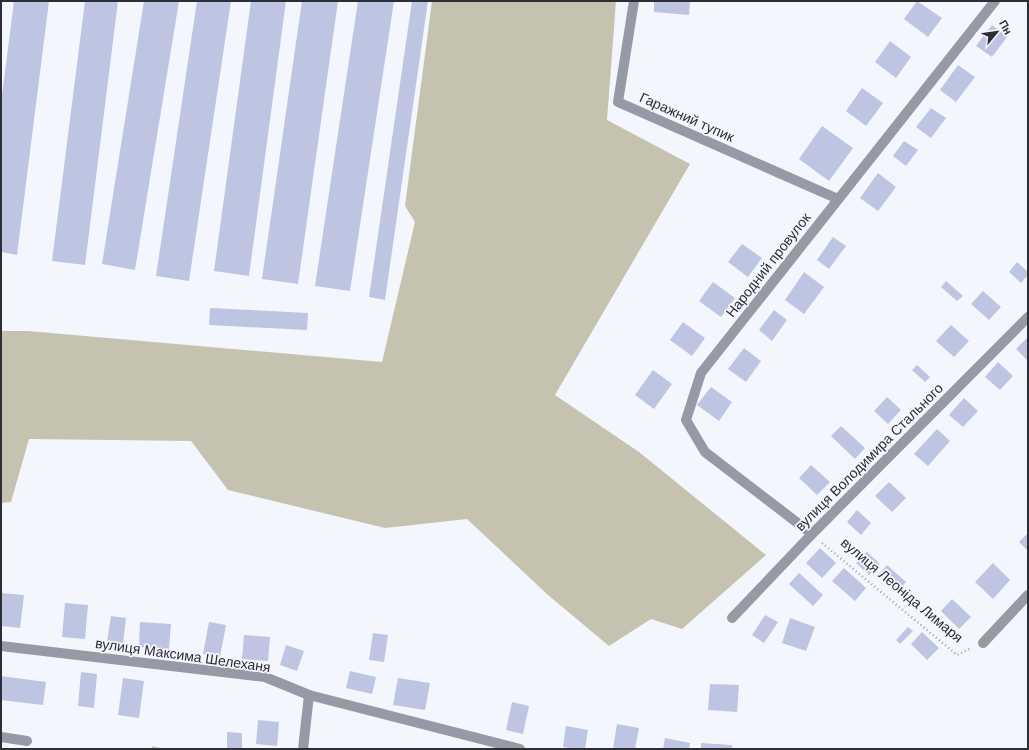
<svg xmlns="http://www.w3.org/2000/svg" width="1029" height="750" font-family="'DM Sans',sans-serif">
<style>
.green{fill:#c5c3af}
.building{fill:#bdc5e2}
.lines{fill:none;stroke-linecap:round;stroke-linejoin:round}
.path{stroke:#a2a3aa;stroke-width:2.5;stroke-dasharray:1 3;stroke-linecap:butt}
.minor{stroke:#9699a6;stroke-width:10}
.labels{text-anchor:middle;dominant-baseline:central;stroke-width:3.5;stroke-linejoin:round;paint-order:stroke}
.street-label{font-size:14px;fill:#2d2e35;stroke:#f4f6fd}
</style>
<rect width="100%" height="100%" fill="#f4f6fd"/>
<!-- green -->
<polygon class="green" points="432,1 616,1 607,120 690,164 555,395 639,452 766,555 682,629 651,619 609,646 548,595 467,519 385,528 228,490 191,441 29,439 11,502 1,503 1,331 28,331 382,362 415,222 405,206"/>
<!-- building -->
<g class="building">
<polygon points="14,1 49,1 17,255 1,252 1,103"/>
<polygon points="85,1 118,1 85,265 52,261"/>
<polygon points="144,1 179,1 135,270 102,264"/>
<polygon points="197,1 231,1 189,281 156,276"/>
<polygon points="251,1 286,1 249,276 214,271"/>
<polygon points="302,1 338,1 298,284 262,279"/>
<polygon points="358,1 394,1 350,291 315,286"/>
<polygon points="412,1 428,1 385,300 369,297"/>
<polygon points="654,1 690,1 689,15 654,12"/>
<polygon points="917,1 942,18 928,37 904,19"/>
<polygon points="992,25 1007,37 992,57 976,46"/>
<polygon points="890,41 911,57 896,78 875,62"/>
<polygon points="958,65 975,77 956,102 940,90"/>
<polygon points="862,88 883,103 866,126 846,111"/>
<polygon points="931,108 946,118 931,138 916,127"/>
<polygon points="822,126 853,148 829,181 799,159"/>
<polygon points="904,141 918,150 906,166 893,156"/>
<polygon points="878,173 896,187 878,211 860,198"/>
<polygon points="833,237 846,246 829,269 817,260"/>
<polygon points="742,244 762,258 748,277 728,262"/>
<polygon points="1017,262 1028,272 1028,275 1021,283 1009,272"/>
<polygon points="804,272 824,287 804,314 785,300"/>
<polygon points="946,281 963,296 957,301 941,287"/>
<polygon points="713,282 735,298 721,317 699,301"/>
<polygon points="983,291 1001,307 989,320 971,304"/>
<polygon points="210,308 308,313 307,330 209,325"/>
<polygon points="774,310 787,320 772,341 759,330"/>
<polygon points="683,322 705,338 692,356 670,340"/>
<polygon points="951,325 969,341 954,357 936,341"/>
<polygon points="1028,337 1028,361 1016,349"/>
<polygon points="744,348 761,361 746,382 728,369"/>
<polygon points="998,362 1013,376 1000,390 985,377"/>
<polygon points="917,365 930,377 925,382 912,370"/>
<polygon points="653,370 672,384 654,409 635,395"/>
<polygon points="711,387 732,402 719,421 697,405"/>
<polygon points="887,397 901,410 888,424 874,411"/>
<polygon points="964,398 978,411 963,427 949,415"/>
<polygon points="841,426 865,448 855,459 831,436"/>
<polygon points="937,429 950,441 928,466 914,454"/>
<polygon points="811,465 830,482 817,495 799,478"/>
<polygon points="889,482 906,498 892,512 875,496"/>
<polygon points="857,510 871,523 861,535 847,522"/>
<polygon points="1028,533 1028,551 1019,542"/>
<polygon points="820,548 836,563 822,578 806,563"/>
<polygon points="867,552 880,564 869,575 856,563"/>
<polygon points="993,563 1010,580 993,599 975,582"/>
<polygon points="887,565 906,582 897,592 878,575"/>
<polygon points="844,568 866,588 855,601 832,581"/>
<polygon points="799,573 823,595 813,606 789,584"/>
<polygon points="1,593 24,595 20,628 1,626"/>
<polygon points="952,599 971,617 959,629 941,611"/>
<polygon points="65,603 88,605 85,639 62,637"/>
<polygon points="765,615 778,622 764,643 752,635"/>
<polygon points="111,616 126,618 123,644 107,642"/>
<polygon points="790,618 815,627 806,651 782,643"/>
<polygon points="140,622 171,624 169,649 139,647"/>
<polygon points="209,622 226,625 220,657 203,654"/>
<polygon points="908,627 913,631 900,644 896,640"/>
<polygon points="922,632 939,648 927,660 911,644"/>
<polygon points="373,633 388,635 384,662 369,660"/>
<polygon points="244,635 270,637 268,661 242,659"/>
<polygon points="286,645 304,651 297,671 280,665"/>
<polygon points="350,671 376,677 372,694 346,688"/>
<polygon points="81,672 97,674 94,708 78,706"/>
<polygon points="1,676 46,682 43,705 1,700"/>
<polygon points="123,678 144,681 139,718 118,715"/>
<polygon points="398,678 430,683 425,710 393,705"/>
<polygon points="710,684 739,685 737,712 708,710"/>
<polygon points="512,702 529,706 523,734 506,730"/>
<polygon points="258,720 279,722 277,746 256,744"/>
<polygon points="617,724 639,728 635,749 613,749"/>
<polygon points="566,726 588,730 585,749 578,749 563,747"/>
<polygon points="227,732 242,733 242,748 227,748"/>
<polygon points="665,738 690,743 689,749 663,749"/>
<polygon points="701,743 732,745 732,749 701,749"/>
<polygon points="152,746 161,748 161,749 152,749"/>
</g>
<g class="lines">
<!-- path -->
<polyline class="path" points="822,543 957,655 971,648"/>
<!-- minor -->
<g class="minor">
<polyline points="634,1 618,102 838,199"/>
<polyline points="812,534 705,452 686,420 701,373 995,1"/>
<polyline points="732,618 812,534 1028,317"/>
<polyline points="983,643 1028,595"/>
<polyline points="1,646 265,677 309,695 520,749"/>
<polyline points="1,737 27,741"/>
<polyline points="303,749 309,695"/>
</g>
</g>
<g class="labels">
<!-- street labels -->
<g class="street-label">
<text transform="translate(687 117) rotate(24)">Гаражний тупик</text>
<text transform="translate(768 265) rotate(-52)">Народний провулок</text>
<text transform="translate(869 457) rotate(-45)">вулиця Володимира Стального</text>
<text transform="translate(902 590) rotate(40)">вулиця Леоніда Лимаря</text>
<text transform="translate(183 655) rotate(8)">вулиця Максима Шелеханя</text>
</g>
</g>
<!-- border -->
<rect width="1029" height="750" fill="none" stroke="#2d2e35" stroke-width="4"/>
<!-- north arrow -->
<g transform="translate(997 32) rotate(61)" stroke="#f4f6fd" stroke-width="3" paint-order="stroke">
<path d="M0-3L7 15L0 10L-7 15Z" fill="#2d2e35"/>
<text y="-6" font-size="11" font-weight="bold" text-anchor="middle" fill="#2d2e35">Пн</text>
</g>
</svg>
